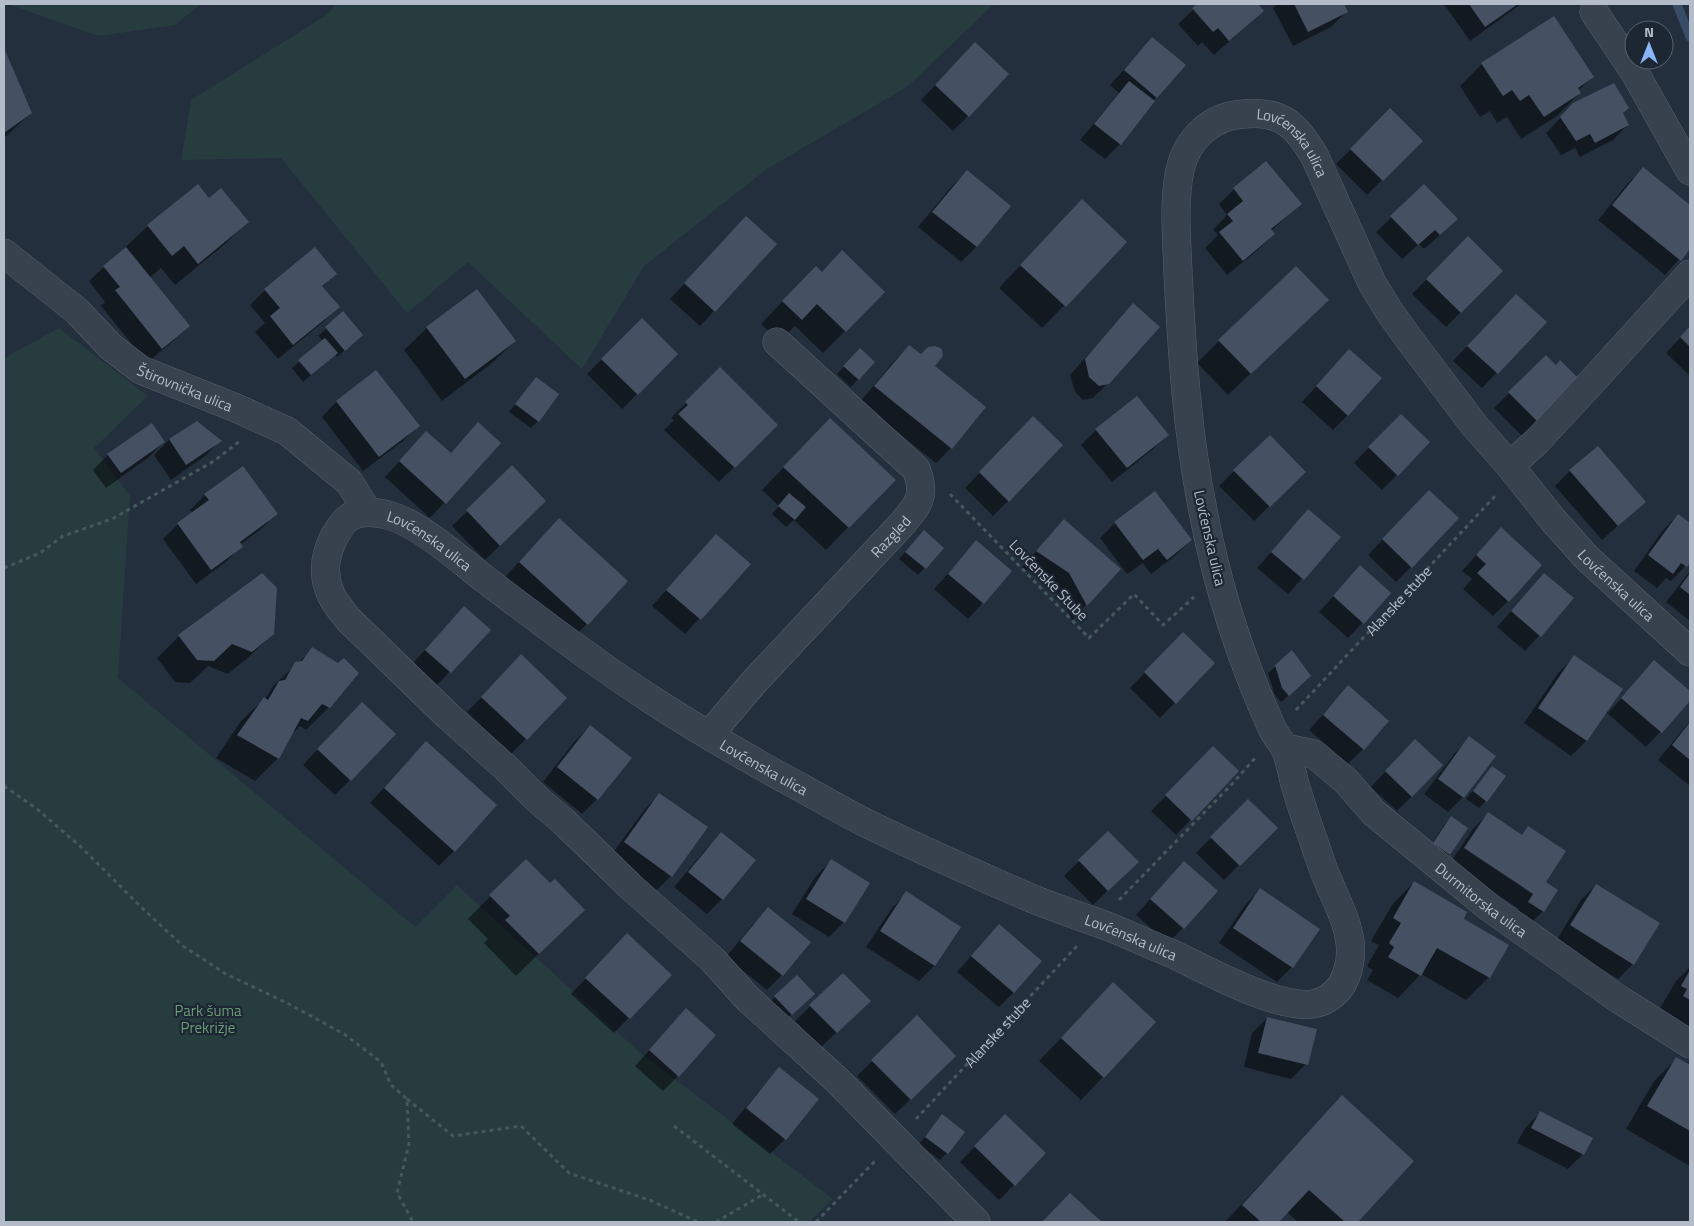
<svg xmlns="http://www.w3.org/2000/svg" width="1694" height="1226" font-family="'Titillium Web',sans-serif">
<style>
.green{fill:#263c3f}
.shadow{fill:#0007}
.lines{fill:none;stroke-linecap:round;stroke-linejoin:round}
.stream{stroke:#394c67;stroke-width:9}
.building{fill:#455162}
.street-casing{stroke:#565f6c;stroke-width:29}
.path{stroke:#44595c;stroke-width:3;stroke-dasharray:4 4;stroke-linecap:butt}
.street{stroke:#38414e;stroke-width:28}
.labels{text-anchor:middle;dominant-baseline:central;stroke-width:4.5;stroke-linejoin:round;paint-order:stroke}
.street-label{font-size:15px;fill:#b4bcc9;stroke:#1d2633}
.park-label{font-size:15px;fill:#6b9a76;stroke:#1d2633}
</style>
<rect width="100%" height="100%" fill="#242f3e"/>
<!-- green -->
<g class="green">
<polygon points="8,4 201,4 175,25 98,36"/>
<polygon points="336,4 994,4 907,87 767,169 644,266 582,369 468,262 407,313 281,158 181,160 191,100 328,14"/>
<polygon points="59,328 148,396 94,448 130,496 118,678 415,927 457,885 638,1051 833,1199 809,1222 4,1222 4,358"/>
</g>
<!-- shadow -->
<g class="shadow">
<polygon points="1199,4 1256,4 1263,11 1214,55 1202,42 1198,46 1178,24"/>
<polygon points="1277,4 1342,4 1346,12 1331,27 1293,46 1273,8"/>
<polygon points="1444,4 1521,4 1470,41"/>
<polygon points="1152,39 1184,65 1153,101 1120,144 1105,159 1080,140 1119,93 1110,85"/>
<polygon points="4,51 31,113 4,138"/>
<polygon points="960,59 968,116 953,131 921,100"/>
<polygon points="1482,64 1592,77 1578,91 1580,93 1557,116 1521,139 1507,117 1497,123 1490,111 1480,117 1460,86"/>
<polygon points="1574,104 1622,114 1628,125 1613,140 1580,157 1575,148 1561,155 1546,133"/>
<polygon points="1390,110 1421,141 1367,195 1336,164"/>
<polygon points="1266,163 1300,204 1271,231 1274,234 1259,249 1227,275 1205,248 1218,235 1213,230 1227,215 1219,204 1234,189"/>
<polygon points="1643,169 1690,207 1690,247 1665,275 1598,220 1628,183"/>
<polygon points="967,172 1009,206 976,247 961,262 918,227 952,186"/>
<polygon points="198,186 209,199 247,222 225,244 175,285 161,268 149,278 188,326 173,341 147,363 101,306 105,302 89,281 148,226"/>
<polygon points="1424,186 1441,234 1424,249 1419,244 1402,259 1376,232"/>
<polygon points="1060,223 1126,242 1042,328 999,288"/>
<polygon points="731,233 714,311 700,326 670,299"/>
<polygon points="1468,238 1501,271 1446,327 1412,294"/>
<polygon points="821,273 845,331 823,353 795,326 779,341 761,324 793,290"/>
<polygon points="335,274 322,287 338,307 323,322 278,359 255,332 265,323 250,305 265,290"/>
<polygon points="477,290 515,341 492,363 442,401 404,350 427,328"/>
<polygon points="1133,305 1108,383 1093,398 1083,400 1075,392 1070,375"/>
<polygon points="1501,310 1545,322 1482,388 1453,361"/>
<polygon points="343,313 354,342 337,357 335,354 303,382 292,368 323,341 318,336"/>
<polygon points="642,320 677,354 622,409 587,374"/>
<polygon points="1305,322 1228,395 1197,363 1219,341"/>
<polygon points="1690,327 1690,376 1666,353"/>
<polygon points="909,346 934,366 951,448 936,463 860,402 894,361"/>
<polygon points="860,350 874,362 851,387 837,374"/>
<polygon points="1349,351 1348,415 1333,430 1302,402"/>
<polygon points="1546,357 1556,366 1577,379 1526,440 1494,408"/>
<polygon points="720,369 777,425 719,482 664,430 674,420 671,418"/>
<polygon points="376,372 418,426 403,441 363,471 322,417 336,402"/>
<polygon points="536,378 538,421 531,428 509,412"/>
<polygon points="1401,415 1429,442 1382,490 1354,463"/>
<polygon points="197,422 220,441 205,456 171,480 154,455 169,440"/>
<polygon points="478,424 500,443 430,518 385,477 412,447 450,454"/>
<polygon points="1096,430 1167,435 1152,450 1112,482 1081,445"/>
<polygon points="1018,433 1008,501 993,516 965,488"/>
<polygon points="1270,436 1304,472 1254,521 1219,486"/>
<polygon points="164,442 149,457 106,488 93,470 108,455"/>
<polygon points="808,442 894,480 826,550 794,520 786,527 772,514 779,506 762,490"/>
<polygon points="512,467 545,501 485,560 452,526"/>
<polygon points="1570,471 1644,502 1602,540 1555,486"/>
<polygon points="1155,493 1191,540 1176,555 1151,574 1143,563 1127,574 1100,538 1115,523"/>
<polygon points="205,495 276,514 261,529 240,545 241,546 227,561 196,584 163,539 178,524 193,513 190,510"/>
<polygon points="1414,507 1411,567 1396,582 1368,555"/>
<polygon points="1308,510 1339,537 1288,594 1257,568"/>
<polygon points="1678,515 1690,524 1690,561 1671,581 1666,578 1657,588 1634,571 1663,530"/>
<polygon points="1064,521 1119,569 1072,620 1055,588 1022,567"/>
<polygon points="544,535 587,624 572,639 505,577"/>
<polygon points="917,539 943,548 918,575 899,559"/>
<polygon points="977,542 1011,571 968,619 934,589"/>
<polygon points="1486,544 1508,601 1493,616 1463,589 1472,579 1462,571"/>
<polygon points="702,551 749,564 685,634 652,606"/>
<polygon points="1690,571 1690,621 1666,602"/>
<polygon points="1544,574 1573,599 1525,651 1497,627"/>
<polygon points="1346,582 1390,593 1348,638 1319,612"/>
<polygon points="450,623 489,630 435,687 411,665"/>
<polygon points="273,633 250,656 228,674 208,666 190,683 175,682 157,658 179,636"/>
<polygon points="1183,633 1214,663 1160,718 1130,688"/>
<polygon points="313,649 329,707 306,730 300,726 289,737 278,758 255,781 216,758 241,721 268,695 273,686"/>
<polygon points="1574,657 1608,713 1654,662 1690,693 1690,700 1646,747 1606,712 1586,741 1571,756 1524,723 1559,672"/>
<polygon points="1276,666 1302,684 1281,702 1275,695 1268,673"/>
<polygon points="507,671 526,739 511,754 467,712"/>
<polygon points="1348,687 1363,749 1348,764 1309,730"/>
<polygon points="347,718 350,780 335,795 303,765"/>
<polygon points="1690,721 1690,786 1658,760"/>
<polygon points="590,726 597,799 582,814 543,782 575,741"/>
<polygon points="1470,738 1463,797 1448,812 1424,794 1455,753"/>
<polygon points="1400,756 1412,796 1397,811 1371,787"/>
<polygon points="411,758 454,851 439,866 370,803"/>
<polygon points="1198,763 1237,771 1176,835 1151,811"/>
<polygon points="1492,768 1486,801 1479,808 1466,799"/>
<polygon points="660,794 671,876 656,891 609,858 645,809"/>
<polygon points="1248,801 1276,828 1224,880 1196,853"/>
<polygon points="1488,814 1521,835 1528,828 1544,882 1556,891 1543,911 1528,926 1514,917 1519,909 1450,863 1473,829"/>
<polygon points="1451,818 1450,854 1442,861 1427,851 1444,825"/>
<polygon points="1108,832 1137,862 1093,905 1064,876"/>
<polygon points="721,834 722,899 707,914 674,887 706,849"/>
<polygon points="526,860 550,885 583,910 516,976 484,943 488,939 468,919"/>
<polygon points="831,861 868,884 844,922 829,937 792,914 816,876"/>
<polygon points="1169,878 1183,928 1168,943 1136,915"/>
<polygon points="1414,882 1462,919 1507,945 1489,977 1466,1000 1421,974 1398,998 1367,980 1373,970 1367,966 1379,945 1371,941 1392,905"/>
<polygon points="1596,885 1633,964 1618,979 1556,941 1581,900"/>
<polygon points="1260,890 1292,967 1277,982 1219,943 1245,905"/>
<polygon points="907,893 959,927 934,966 919,981 866,947 892,908"/>
<polygon points="768,909 809,942 782,975 767,990 726,957 753,924"/>
<polygon points="999,925 1014,992 999,1007 957,972"/>
<polygon points="613,950 670,975 614,1033 571,994"/>
<polygon points="1690,967 1690,1036 1661,1018 1665,1012 1660,1008 1676,981"/>
<polygon points="843,974 869,1001 821,1047 795,1021"/>
<polygon points="1113,984 1155,1022 1081,1100 1039,1061"/>
<polygon points="775,997 806,1001 784,1021 768,1004"/>
<polygon points="686,1010 678,1076 663,1091 635,1066"/>
<polygon points="917,1017 955,1056 895,1114 857,1076"/>
<polygon points="1267,1018 1306,1064 1291,1079 1244,1067 1252,1033"/>
<polygon points="1676,1059 1690,1067 1690,1166 1626,1129 1654,1081"/>
<polygon points="780,1069 785,1139 770,1154 732,1124 765,1084"/>
<polygon points="1342,1097 1412,1161 1356,1222 1298,1222 1287,1212 1278,1222 1225,1222"/>
<polygon points="1540,1113 1583,1154 1568,1169 1517,1143 1525,1128"/>
<polygon points="942,1116 947,1153 940,1160 919,1144"/>
<polygon points="990,1131 1014,1185 999,1200 960,1162"/>
<polygon points="1070,1194 1100,1222 1043,1222"/>
</g>
<g class="lines">
<!-- stream -->
<polyline class="stream" points="1677,4 1690,37"/>
</g>
<!-- building -->
<g class="building">
<polygon points="1197,4 1258,4 1264,11 1229,41 1218,28 1213,32 1192,8"/>
<polygon points="1294,4 1344,4 1348,12 1308,32"/>
<polygon points="1469,4 1518,4 1485,27"/>
<polygon points="1554,16 1594,77 1578,88 1581,93 1544,117 1529,95 1520,101 1512,90 1503,96 1481,63"/>
<polygon points="1152,37 1186,65 1157,98 1124,70"/>
<polygon points="975,42 1009,74 969,117 935,85"/>
<polygon points="4,48 32,113 4,133"/>
<polygon points="1129,81 1155,101 1121,145 1094,124"/>
<polygon points="1614,83 1629,108 1623,113 1629,125 1595,143 1590,134 1576,141 1560,117 1573,103"/>
<polygon points="1390,108 1423,141 1383,181 1350,149"/>
<polygon points="1266,161 1302,204 1271,229 1275,234 1243,261 1219,232 1233,221 1227,214 1243,201 1233,188"/>
<polygon points="1643,167 1690,205 1690,249 1681,261 1612,205"/>
<polygon points="967,170 1011,206 977,247 932,212"/>
<polygon points="198,184 209,198 221,188 249,222 198,264 184,246 172,256 147,225"/>
<polygon points="1424,184 1458,219 1440,235 1435,230 1418,245 1390,216"/>
<polygon points="1082,199 1127,242 1066,307 1020,265"/>
<polygon points="746,216 777,244 715,312 684,283"/>
<polygon points="1468,236 1503,271 1461,313 1426,279"/>
<polygon points="126,247 190,326 162,349 115,290 120,287 103,266"/>
<polygon points="315,247 337,274 322,286 340,307 293,345 270,316 280,308 264,289"/>
<polygon points="842,250 885,292 846,332 817,304 802,320 782,301 816,266 822,272"/>
<polygon points="1296,266 1329,300 1251,374 1218,340"/>
<polygon points="477,289 516,341 465,379 426,327"/>
<polygon points="1516,294 1547,322 1498,374 1467,346"/>
<polygon points="1133,303 1160,327 1109,384 1099,386 1089,377 1085,359"/>
<polygon points="343,311 363,335 345,351 325,327"/>
<polygon points="642,318 678,354 638,395 601,359"/>
<polygon points="1690,326 1690,347 1680,337"/>
<polygon points="325,338 338,353 311,375 298,360"/>
<polygon points="909,345 921,354 928,347 935,346 942,349 943,356 935,366 986,407 952,449 874,386"/>
<polygon points="860,348 875,362 859,380 843,366"/>
<polygon points="1349,349 1382,378 1348,416 1316,386"/>
<polygon points="1546,355 1556,365 1560,360 1579,379 1542,426 1508,392"/>
<polygon points="720,367 778,425 735,468 678,414 688,405 685,402"/>
<polygon points="376,370 420,426 379,457 336,401"/>
<polygon points="536,377 559,394 539,422 515,404"/>
<polygon points="1137,396 1169,435 1127,468 1095,429"/>
<polygon points="1401,414 1430,442 1398,476 1368,447"/>
<polygon points="1033,416 1063,445 1009,502 979,472"/>
<polygon points="830,418 896,480 849,528 783,467"/>
<polygon points="197,421 222,441 186,465 169,439"/>
<polygon points="478,422 501,443 446,504 399,461 426,431 451,453"/>
<polygon points="152,423 165,442 121,473 107,454"/>
<polygon points="1270,435 1306,472 1270,507 1233,470"/>
<polygon points="1598,446 1646,502 1618,526 1569,470"/>
<polygon points="512,465 546,501 500,546 466,510"/>
<polygon points="243,466 278,514 240,542 243,547 211,570 177,523 209,500 204,494"/>
<polygon points="1429,490 1459,518 1412,568 1382,539"/>
<polygon points="1155,491 1192,540 1167,560 1158,549 1143,560 1114,522"/>
<polygon points="789,493 806,507 795,520 778,506"/>
<polygon points="1308,509 1341,537 1304,580 1271,552"/>
<polygon points="1678,514 1690,523 1690,563 1687,567 1681,563 1673,574 1648,555"/>
<polygon points="559,518 628,581 588,625 519,562"/>
<polygon points="1064,519 1121,569 1087,606 1069,573 1036,551"/>
<polygon points="1501,527 1542,565 1509,602 1477,573 1486,564 1476,555"/>
<polygon points="924,530 944,548 926,569 905,552"/>
<polygon points="716,534 751,564 701,620 666,590"/>
<polygon points="976,540 1012,571 984,604 948,574"/>
<polygon points="1360,565 1391,593 1364,624 1333,596"/>
<polygon points="262,573 277,588 274,634 252,652 232,644 214,661 197,660 178,635"/>
<polygon points="1544,573 1574,598 1541,637 1511,611"/>
<polygon points="1690,573 1690,595 1680,587"/>
<polygon points="464,606 491,630 451,673 425,650"/>
<polygon points="1183,632 1215,663 1176,704 1144,672"/>
<polygon points="312,647 338,663 344,658 359,673 330,708 322,704 308,721 301,718 279,759 237,735 264,697 268,700 279,681 285,680 295,662 302,661"/>
<polygon points="1292,650 1311,676 1289,696 1282,688 1275,665"/>
<polygon points="521,654 567,698 527,740 481,697"/>
<polygon points="1574,655 1623,689 1587,741 1538,708"/>
<polygon points="1654,660 1690,691 1690,701 1662,733 1621,698"/>
<polygon points="1348,685 1389,721 1364,750 1323,715"/>
<polygon points="362,702 396,734 351,781 317,749"/>
<polygon points="1690,722 1690,760 1672,745"/>
<polygon points="590,725 632,758 598,800 557,767"/>
<polygon points="1469,736 1496,756 1464,798 1438,779"/>
<polygon points="1415,739 1443,765 1412,797 1385,771"/>
<polygon points="426,741 497,805 455,852 384,788"/>
<polygon points="1213,746 1239,771 1192,821 1165,795"/>
<polygon points="1492,766 1506,776 1487,802 1473,791"/>
<polygon points="659,793 708,827 672,877 624,842"/>
<polygon points="1248,799 1278,828 1240,866 1210,837"/>
<polygon points="1488,812 1522,835 1528,826 1566,851 1546,882 1558,890 1544,912 1528,902 1533,894 1464,848"/>
<polygon points="1451,816 1468,828 1450,855 1433,843"/>
<polygon points="1108,831 1139,862 1108,891 1078,860"/>
<polygon points="721,832 756,860 723,900 688,872"/>
<polygon points="526,859 550,883 555,879 585,910 539,954 505,920 510,916 489,895"/>
<polygon points="831,859 870,883 845,923 806,899"/>
<polygon points="1184,861 1218,891 1184,929 1150,899"/>
<polygon points="1414,881 1467,912 1464,919 1509,945 1490,978 1437,948 1421,976 1388,957 1394,947 1389,943 1401,923 1393,918"/>
<polygon points="1596,884 1660,923 1634,965 1570,925"/>
<polygon points="1260,888 1320,929 1293,968 1233,928"/>
<polygon points="906,891 961,927 935,966 880,931"/>
<polygon points="768,907 811,942 783,976 740,941"/>
<polygon points="999,924 1042,961 1014,993 971,956"/>
<polygon points="627,933 672,975 630,1019 585,978"/>
<polygon points="1690,970 1690,1000 1683,996 1687,989 1681,986"/>
<polygon points="843,973 871,1001 837,1033 809,1005"/>
<polygon points="797,975 815,994 792,1015 774,996"/>
<polygon points="1113,982 1156,1022 1104,1078 1061,1038"/>
<polygon points="686,1008 716,1035 679,1077 649,1050"/>
<polygon points="917,1015 956,1056 911,1100 871,1060"/>
<polygon points="1267,1017 1317,1029 1308,1065 1258,1053"/>
<polygon points="1676,1057 1690,1065 1690,1131 1647,1106"/>
<polygon points="779,1067 819,1099 786,1140 746,1108"/>
<polygon points="1342,1095 1414,1161 1358,1222 1345,1222 1309,1190 1279,1222 1261,1222 1242,1205"/>
<polygon points="1540,1111 1593,1138 1584,1155 1531,1128"/>
<polygon points="942,1114 965,1132 948,1154 925,1137"/>
<polygon points="1005,1114 1046,1153 1015,1186 974,1146"/>
<polygon points="1070,1193 1102,1222 1042,1222"/>
</g>
<g class="lines">
<defs>
<g id="street">
<polyline points="1594,12 1635,73 1690,171"/>
<path id="s3" d="M 4,253 L 77,311 L 111,347 L 141,370 L 236,408 L 287,431 L 349,482 L 368,512"/>
<polyline points="1510,466 1538,440 1589,385 1690,274"/>
<path id="s4" d="M 709,735 L 754,682 L 901,525 C 918,505 927,496 916,469 L 777,342"/>
<path id="s5" d="M 1285,748 L 1314,754 L 1346,781 L 1374,813 L 1490,908 L 1617,998 L 1690,1044"/>
<path id="s6" d="M 976,1222 L 837,1080 L 747,998 L 713,960 L 630,886 L 563,821 L 537,799 L 505,767 L 448,716 L 349,620 C 342,611 334,603 330,592 C 322,573 325,555 334,537 C 337,532 343,522 347,519 C 359,510 378,512 391,516 C 421,525 461,561 486,580 C 540,621 595,663 652,700 C 700,731 750,760 800,787 C 820,798 840,810 860,820 C 914,847 971,872 1026,896 C 1054,908 1083,917 1112,928 C 1133,937 1154,946 1175,955 C 1208,971 1277,1009 1313,1004 C 1325,1002 1334,995 1341,986 C 1349,973 1352,956 1350,942 C 1347,919 1335,898 1327,878 C 1322,867 1319,856 1315,845 C 1309,827 1302,809 1297,791 C 1292,777 1291,760 1284,747 C 1281,741 1275,735 1272,728 C 1241,660 1217,585 1203,511 C 1187,432 1182,353 1178,273 C 1177,241 1173,202 1180,170 C 1187,139 1211,116 1243,114 C 1282,110 1297,126 1315,157 L 1372,283 L 1389,311 L 1409,339 L 1474,425 L 1510,466 L 1553,520 L 1587,558 L 1690,652"/>
</g>
</defs>
<!-- street casing -->
<use href="#street" class="street-casing"/>
<!-- path -->
<g class="path">
<polyline points="950,494 1089,638 1134,594 1163,625 1194,597"/>
<polyline points="4,568 40,553 63,536 112,519 214,461 240,441"/>
<path id="s1" d="M 1296,710 L 1496,495"/>
<polyline points="4,786 37,809 81,847 142,908 183,946 226,974 287,1003 344,1034 381,1062 391,1085 407,1099 409,1144 397,1193 413,1222"/>
<polyline points="1119,900 1233,783 1257,756"/>
<polyline points="407,1099 453,1136 521,1126 569,1173 652,1201 698,1222"/>
<path id="s2" d="M 916,1119 L 1077,946"/>
<polyline points="674,1126 799,1222"/>
<polyline points="716,1222 764,1194"/>
<polyline points="816,1222 875,1161"/>
</g>
<!-- street -->
<use href="#street" class="street"/>
</g>
<g class="labels">
<!-- street labels -->
<g class="street-label">
<text stroke="none"><textPath href="#s6" startOffset="3112">Lovćenska ulica</textPath></text>
<text stroke="none"><textPath href="#s3" startOffset="228">Štirovnička ulica</textPath></text>
<text stroke="none"><textPath href="#s4" startOffset="269">Razgled</textPath></text>
<text transform="translate(1210 538) rotate(77)">Lovćenska ulica</text>
<text stroke="none"><textPath href="#s6" startOffset="1074">Lovćenska ulica</textPath></text>
<text transform="translate(1049 580) rotate(46)">Lovćenske Stube</text>
<text stroke="none"><textPath href="#s6" startOffset="3668">Lovćenska ulica</textPath></text>
<text stroke="none"><textPath href="#s1" startOffset="150">Alanske stube</textPath></text>
<text stroke="none"><textPath href="#s6" startOffset="1479">Lovćenska ulica</textPath></text>
<text stroke="none"><textPath href="#s5" startOffset="252">Durmitorska ulica</textPath></text>
<text stroke="none"><textPath href="#s6" startOffset="1884">Lovćenska ulica</textPath></text>
<text stroke="none"><textPath href="#s2" startOffset="119">Alanske stube</textPath></text>
</g>
<!-- park labels -->
<g class="park-label">
<text x="208" y="1010">Park šuma<tspan x="208" dy="17">Prekrižje</tspan></text>
</g>
</g>
<!-- border -->
<rect width="1694" height="1226" fill="none" stroke="#b4bcc9" stroke-width="10"/>
<!-- north arrow -->
<g transform="translate(1649 45)"><circle r="24" fill="#1d2633" stroke="#59626f"/>
<path d="M0-4L9 19L0 12L-9 19Z" fill="#8ab4f8"/>
<text y="-8" font-size="14" font-weight="bold" text-anchor="middle" fill="#b4bcc9">N</text>
</g>
</svg>
